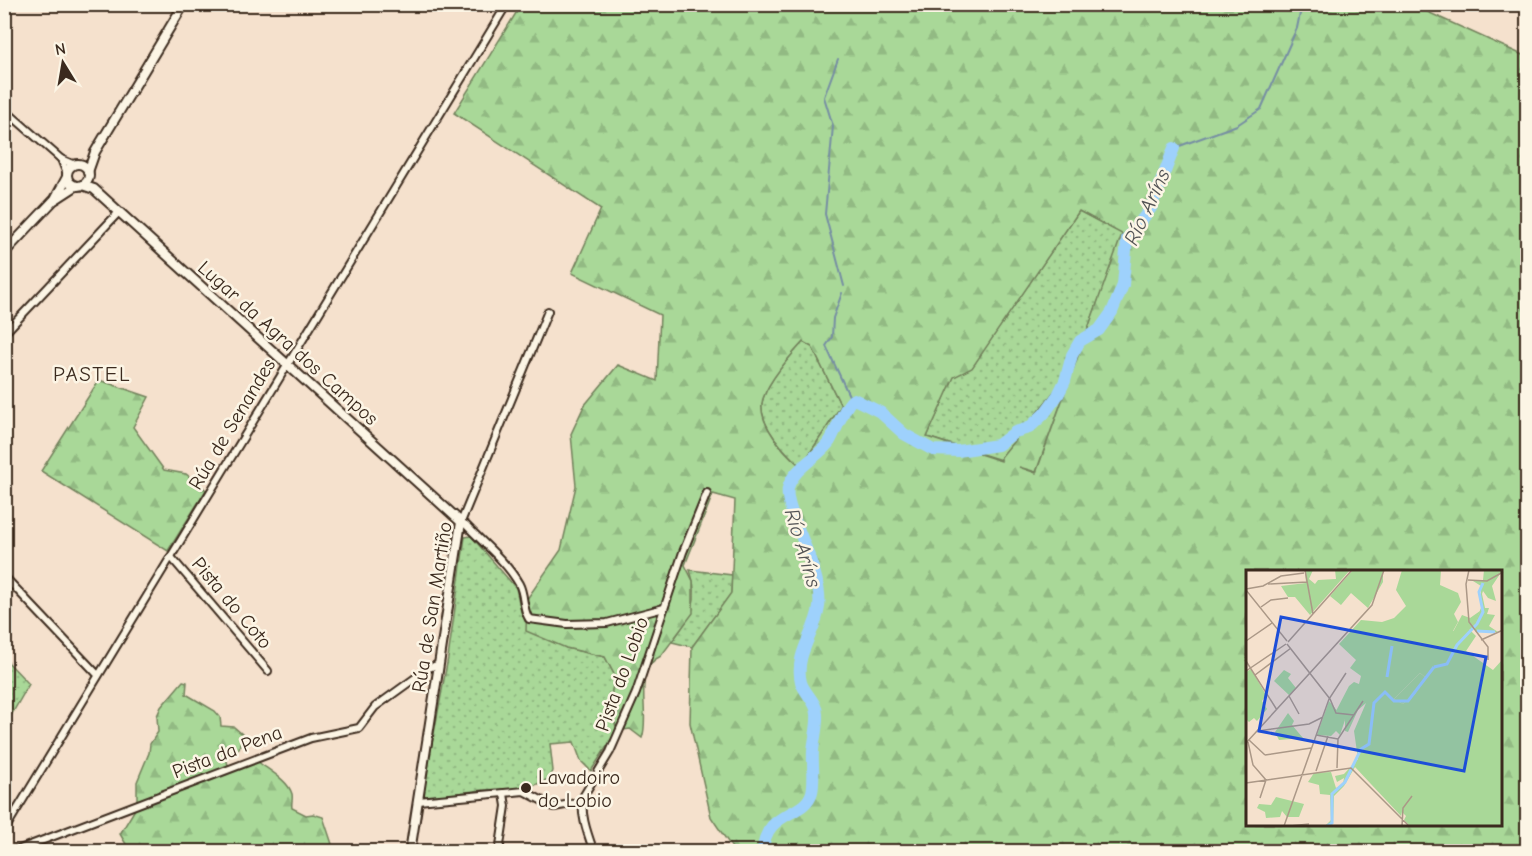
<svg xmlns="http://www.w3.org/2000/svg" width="1532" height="856" font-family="'Comic Neue',sans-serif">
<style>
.grass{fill:url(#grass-dots);stroke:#72815b;stroke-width:1.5}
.forest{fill:url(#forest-firs);stroke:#72815b;stroke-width:1.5;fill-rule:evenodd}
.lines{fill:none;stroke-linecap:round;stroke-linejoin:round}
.stream{stroke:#768ea3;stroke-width:2}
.river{stroke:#9ed1fc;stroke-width:12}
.minor-casing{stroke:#3b2a1e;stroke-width:10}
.tertiary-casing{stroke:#3b2a1e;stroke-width:12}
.minor{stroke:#fcf5e5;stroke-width:6}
.tertiary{stroke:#fcf5e5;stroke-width:8}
.poi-dot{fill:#3b2a1e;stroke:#fcf5e5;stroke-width:2}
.labels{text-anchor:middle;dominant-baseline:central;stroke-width:5;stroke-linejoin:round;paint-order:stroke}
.street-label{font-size:20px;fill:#3b2a1e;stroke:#fcf5e5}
.poi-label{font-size:20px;fill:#3b2a1e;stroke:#fcf5e5;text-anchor:start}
.water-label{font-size:21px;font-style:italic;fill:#545456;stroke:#fcf5e5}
.neighbourhood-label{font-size:21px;letter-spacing:1.5px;fill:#3b2a1e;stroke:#fcf5e5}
.inset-river{fill:none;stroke:#9ed1fc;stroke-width:3}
.inset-road{fill:none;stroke:#ab9887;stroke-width:1.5}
.view{fill:#1d4ed8;fill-opacity:0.15;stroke:#1d4ed8;stroke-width:3}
.inset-edge{fill:none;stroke:#3b2a1e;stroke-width:3}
</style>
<defs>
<pattern id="grass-dots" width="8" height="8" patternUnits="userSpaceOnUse" patternTransform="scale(1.5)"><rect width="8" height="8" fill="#a9d898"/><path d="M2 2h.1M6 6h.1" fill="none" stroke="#92ba83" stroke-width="1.8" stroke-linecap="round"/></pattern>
<pattern id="forest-firs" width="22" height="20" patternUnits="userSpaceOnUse" patternTransform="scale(1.5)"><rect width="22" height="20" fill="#a9d898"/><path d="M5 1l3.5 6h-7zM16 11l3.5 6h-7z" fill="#92ba83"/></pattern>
</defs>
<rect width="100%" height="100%" fill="#f5e1cd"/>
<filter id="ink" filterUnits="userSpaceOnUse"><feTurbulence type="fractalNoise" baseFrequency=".0167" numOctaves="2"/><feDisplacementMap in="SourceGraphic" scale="12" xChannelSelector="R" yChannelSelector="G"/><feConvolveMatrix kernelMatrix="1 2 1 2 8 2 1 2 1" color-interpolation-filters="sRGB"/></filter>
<g filter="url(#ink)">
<!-- grass -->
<g class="grass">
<polygon points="1079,211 1123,234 1074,367 1002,456 1001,460 927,437 954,376 972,367"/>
<path d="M 803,342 L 812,347 L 841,406 L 806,459 L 799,465 C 784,451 759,425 762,403 C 765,385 791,355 803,342 Z"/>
<polygon points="471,536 516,588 521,612 527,620 566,648 605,657 615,676 610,701 617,731 591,771 581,761 574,742 550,744 553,771 550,778 529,788 482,790 426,797 423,793 448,658 465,537"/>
<path d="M 690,570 L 732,575 L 731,594 L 692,647 L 672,642 C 690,616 701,603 690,570 Z"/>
<polygon points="5,659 29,684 5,726"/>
</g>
<!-- forest -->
<g class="forest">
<path d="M 1410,4 L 1527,57 L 1527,851 L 734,851 L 711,817 L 690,723 L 692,647 L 731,593 L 735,500 L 713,494 L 685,565 L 693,581 L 693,613 L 661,656 C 631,669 651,715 642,738 L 630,729 L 617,731 L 610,701 L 615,676 L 605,657 L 566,648 L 526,631 L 527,599 L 561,550 L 576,486 L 571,434 L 584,406 L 618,365 L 657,381 L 660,315 L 572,273 L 601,209 L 454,113 L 521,5 ZM 1079,211 L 1122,234 L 1036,473 L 1019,467 L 1036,472 L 1074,367 L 1001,457 L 1001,461 L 927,437 L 954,377 L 972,368 ZM 803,342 L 812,347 L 841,406 L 806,459 L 799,465 C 784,452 759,425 762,403 C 765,385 791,355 803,342 ZM 1247,571 L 1500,571 L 1500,824 L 1247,824 Z"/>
<polygon points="99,380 149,397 133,427 164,470 186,474 206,490 168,551 41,471"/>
<path d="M 183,681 L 187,682 L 186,694 L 215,711 L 220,717 L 221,726 L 234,727 L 242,734 L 239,749 L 226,758 L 228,765 L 235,768 L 257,761 C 268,770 288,780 292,794 C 293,799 291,803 292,808 L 306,815 L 313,814 L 323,817 L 332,844 L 315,852 L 130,851 L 120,834 L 137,806 L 137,782 L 149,753 L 150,744 L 158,732 L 157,716 L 161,707 Z"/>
</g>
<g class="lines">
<!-- stream -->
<g class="stream">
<polyline points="838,59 824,97 833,126 825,214 844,286"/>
<polyline points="1174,148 1237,125 1261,109 1297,28 1302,4"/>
<polyline points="842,293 833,318 832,337 826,346 851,400"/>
</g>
<!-- river -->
<path class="river" d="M 763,852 C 764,810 805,818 812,792 C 815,779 812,763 813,751 C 814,739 818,726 817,714 C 817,702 804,693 801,682 C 794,654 816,632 819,607 C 824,570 783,510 788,488 C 793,468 819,457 830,441 C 836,431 846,402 854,399 L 880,412 L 904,434 L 933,450 L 958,451 L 998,445 L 1015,432 L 1029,428 L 1044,414 L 1058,395 L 1065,381 L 1072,355 L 1080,341 L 1099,330 L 1112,312 L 1123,285 L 1127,239 L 1151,208 L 1174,148"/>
<defs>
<g id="minor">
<polyline points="4,109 61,159 75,165"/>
<polyline points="61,159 67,174"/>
<path d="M 548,311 L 461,522 L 466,525 C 483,543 507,562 519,584 C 525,595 522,608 529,619 L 567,624 L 607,623 L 664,608"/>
<polyline points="4,334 119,212"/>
<polyline points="171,557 268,671"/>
<polyline points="4,576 98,675"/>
<polyline points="418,801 524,791 554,807 582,802"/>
<polyline points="4,831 507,4"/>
<polyline points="12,852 311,738 359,728 375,707 429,668 439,664"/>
<polyline points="499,852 506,806 504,794"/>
<path d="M 594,852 C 588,835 579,812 584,795 L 610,752 L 636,693 L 683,552 L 707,493"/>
</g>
<g id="tertiary">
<circle cx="78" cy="175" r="11"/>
<polyline points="88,172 95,152 184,4"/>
<polyline points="82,185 94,189 105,199 461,522 410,852"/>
<polyline points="56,199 76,186"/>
<polyline points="4,253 55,199 67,177"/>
</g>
</defs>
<!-- minor casing -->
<use href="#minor" class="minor-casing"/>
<!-- tertiary casing -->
<use href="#tertiary" class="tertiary-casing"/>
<!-- minor -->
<use href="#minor" class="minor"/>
<!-- tertiary -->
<use href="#tertiary" class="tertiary"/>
</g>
</g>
<!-- markers -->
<circle class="poi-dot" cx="526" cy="788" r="6"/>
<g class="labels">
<!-- street labels -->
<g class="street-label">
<text transform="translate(288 343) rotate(42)">Lugar da Agra dos Campos</text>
<text transform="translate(232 424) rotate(-59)">Rúa de Senandes</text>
<text transform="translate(232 603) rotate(50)">Pista do Coto</text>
<text transform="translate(432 607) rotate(-81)">Rúa de San Martiño</text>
<text transform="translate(622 674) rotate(-70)">Pista do Lobio</text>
<text transform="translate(227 752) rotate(-21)">Pista da Pena</text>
</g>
<!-- poi labels -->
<g class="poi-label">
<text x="538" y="777">Lavadoiro<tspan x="538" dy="23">do Lobio</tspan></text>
</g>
<!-- water labels -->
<g class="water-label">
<text transform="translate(1147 207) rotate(-65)">Río Aríns</text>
<text transform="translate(803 548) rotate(73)">Río Aríns</text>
</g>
<!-- neighbourhood labels -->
<g class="neighbourhood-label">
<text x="92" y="374">PASTEL</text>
</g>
</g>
<!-- overview -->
<g transform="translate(1246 570)">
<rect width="256" height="256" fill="#f5e1cd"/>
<path d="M 234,41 L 227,59 L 207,62 L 216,45 L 224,48 ZM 5,99 L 20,125 L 16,131 L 21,139 L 11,151 L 8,148 L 3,152 L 0,149 L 0,102 ZM 174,103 L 179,107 L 169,124 L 157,134 L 148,129 ZM 83,131 L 99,150 L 94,165 L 90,161 L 85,166 L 71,165 Z" fill="#a9d898"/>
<path d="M 156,0 L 195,0 L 194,15 L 212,23 L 215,32 L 208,44 L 212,52 L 207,61 L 223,59 L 230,66 L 220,81 L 247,100 L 256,90 L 256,256 L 164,256 L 158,250 L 160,246 L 156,242 L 155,246 L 109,197 L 98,216 L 88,226 L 87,254 L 79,256 L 85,250 L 84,225 L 74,224 L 73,215 L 62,212 L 68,203 L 85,202 L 90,218 L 97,214 L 98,208 L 91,212 L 89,206 L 98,204 L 112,189 L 108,161 L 120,133 L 112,140 L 102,162 L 99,161 L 99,150 L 89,145 L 90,141 L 103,116 L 108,112 L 113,114 L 115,106 L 104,98 L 110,90 L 93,74 L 115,50 L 136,52 L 148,48 L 160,36 L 150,20 ZM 174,103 L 179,107 L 169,124 L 157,134 L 148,129 ZM 238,0 L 256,1 L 246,16 L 250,31 L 242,28 L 237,21 L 236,24 L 239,38 L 243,38 L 241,44 L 249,45 L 243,56 L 252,62 L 230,62 L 227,57 L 235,38 L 235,16 L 227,11 L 237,10 ZM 38,100 L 45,104 L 42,108 L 50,118 L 43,125 L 28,111 ZM 42,143 L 48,151 L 46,155 L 57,168 L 33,170 L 29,162 ZM 30,227 L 58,234 L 53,247 L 41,247 L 36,241 L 34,247 L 20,248 L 19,242 L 11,238 L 13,234 L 25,235 Z" fill="#a9d898" fill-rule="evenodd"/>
<path d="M 59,0 L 67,0 L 63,9 L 69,14 L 72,10 L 90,9 L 89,0 L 104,0 L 64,45 L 49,27 L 42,27 L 35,16 L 60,13 ZM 107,0 L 137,0 L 137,12 L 122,38 L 105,23 L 95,35 L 84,26 Z" fill="#a9d898"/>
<path class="inset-river" d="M 231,61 L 249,62M 188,97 L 201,94 L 211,75 L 231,54 L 237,42 L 233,22 L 237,13M 141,107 L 146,76M 81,256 L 86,253 L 86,224 L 99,212 L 115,179 L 123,174 L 128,133 L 139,122 L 148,131 L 162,131 L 188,97"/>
<path class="inset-road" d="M 59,0 L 67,44M 223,0 L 220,14 L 223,52 L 242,77 L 242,90M 222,10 L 241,11 L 257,2M 22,14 L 61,12M 0,19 L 17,16 L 35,6 L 58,3M 0,20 L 41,71M 15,37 L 25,30 L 42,28M 235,70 L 257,60M 0,71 L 26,53M 42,72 L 106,0M 41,74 L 84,129 L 90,143 L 108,145M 0,91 L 31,140M 0,101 L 40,74M 9,105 L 45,78M 43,126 L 53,144M 12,161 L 63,154 L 77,147M 70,165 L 92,169M 3,170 L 19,185M 2,172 L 7,195 L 20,210 L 14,228M 0,173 L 126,35 L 138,0M 19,185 L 65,178M 91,198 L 92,169 L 117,131M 70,201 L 82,166M 0,213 L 105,198 L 163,256M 38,256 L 83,129 L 100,103M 44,256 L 63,254M 156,256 L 157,238 L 166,226"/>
<path class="view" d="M 35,47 L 240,87 L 218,201 L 13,161 Z"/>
<rect width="256" height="256" class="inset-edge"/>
</g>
<!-- margin -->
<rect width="1532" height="856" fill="none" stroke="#fcf5e5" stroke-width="24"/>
<rect x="12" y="12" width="1508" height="832" fill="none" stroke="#3b2a1e" stroke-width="2" filter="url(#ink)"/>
<!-- north arrow -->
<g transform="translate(63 63) rotate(349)" stroke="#fcf5e5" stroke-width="4.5" paint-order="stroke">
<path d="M0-4.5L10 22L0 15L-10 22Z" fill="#3b2a1e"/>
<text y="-9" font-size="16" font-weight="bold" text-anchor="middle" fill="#3b2a1e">N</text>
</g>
</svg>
